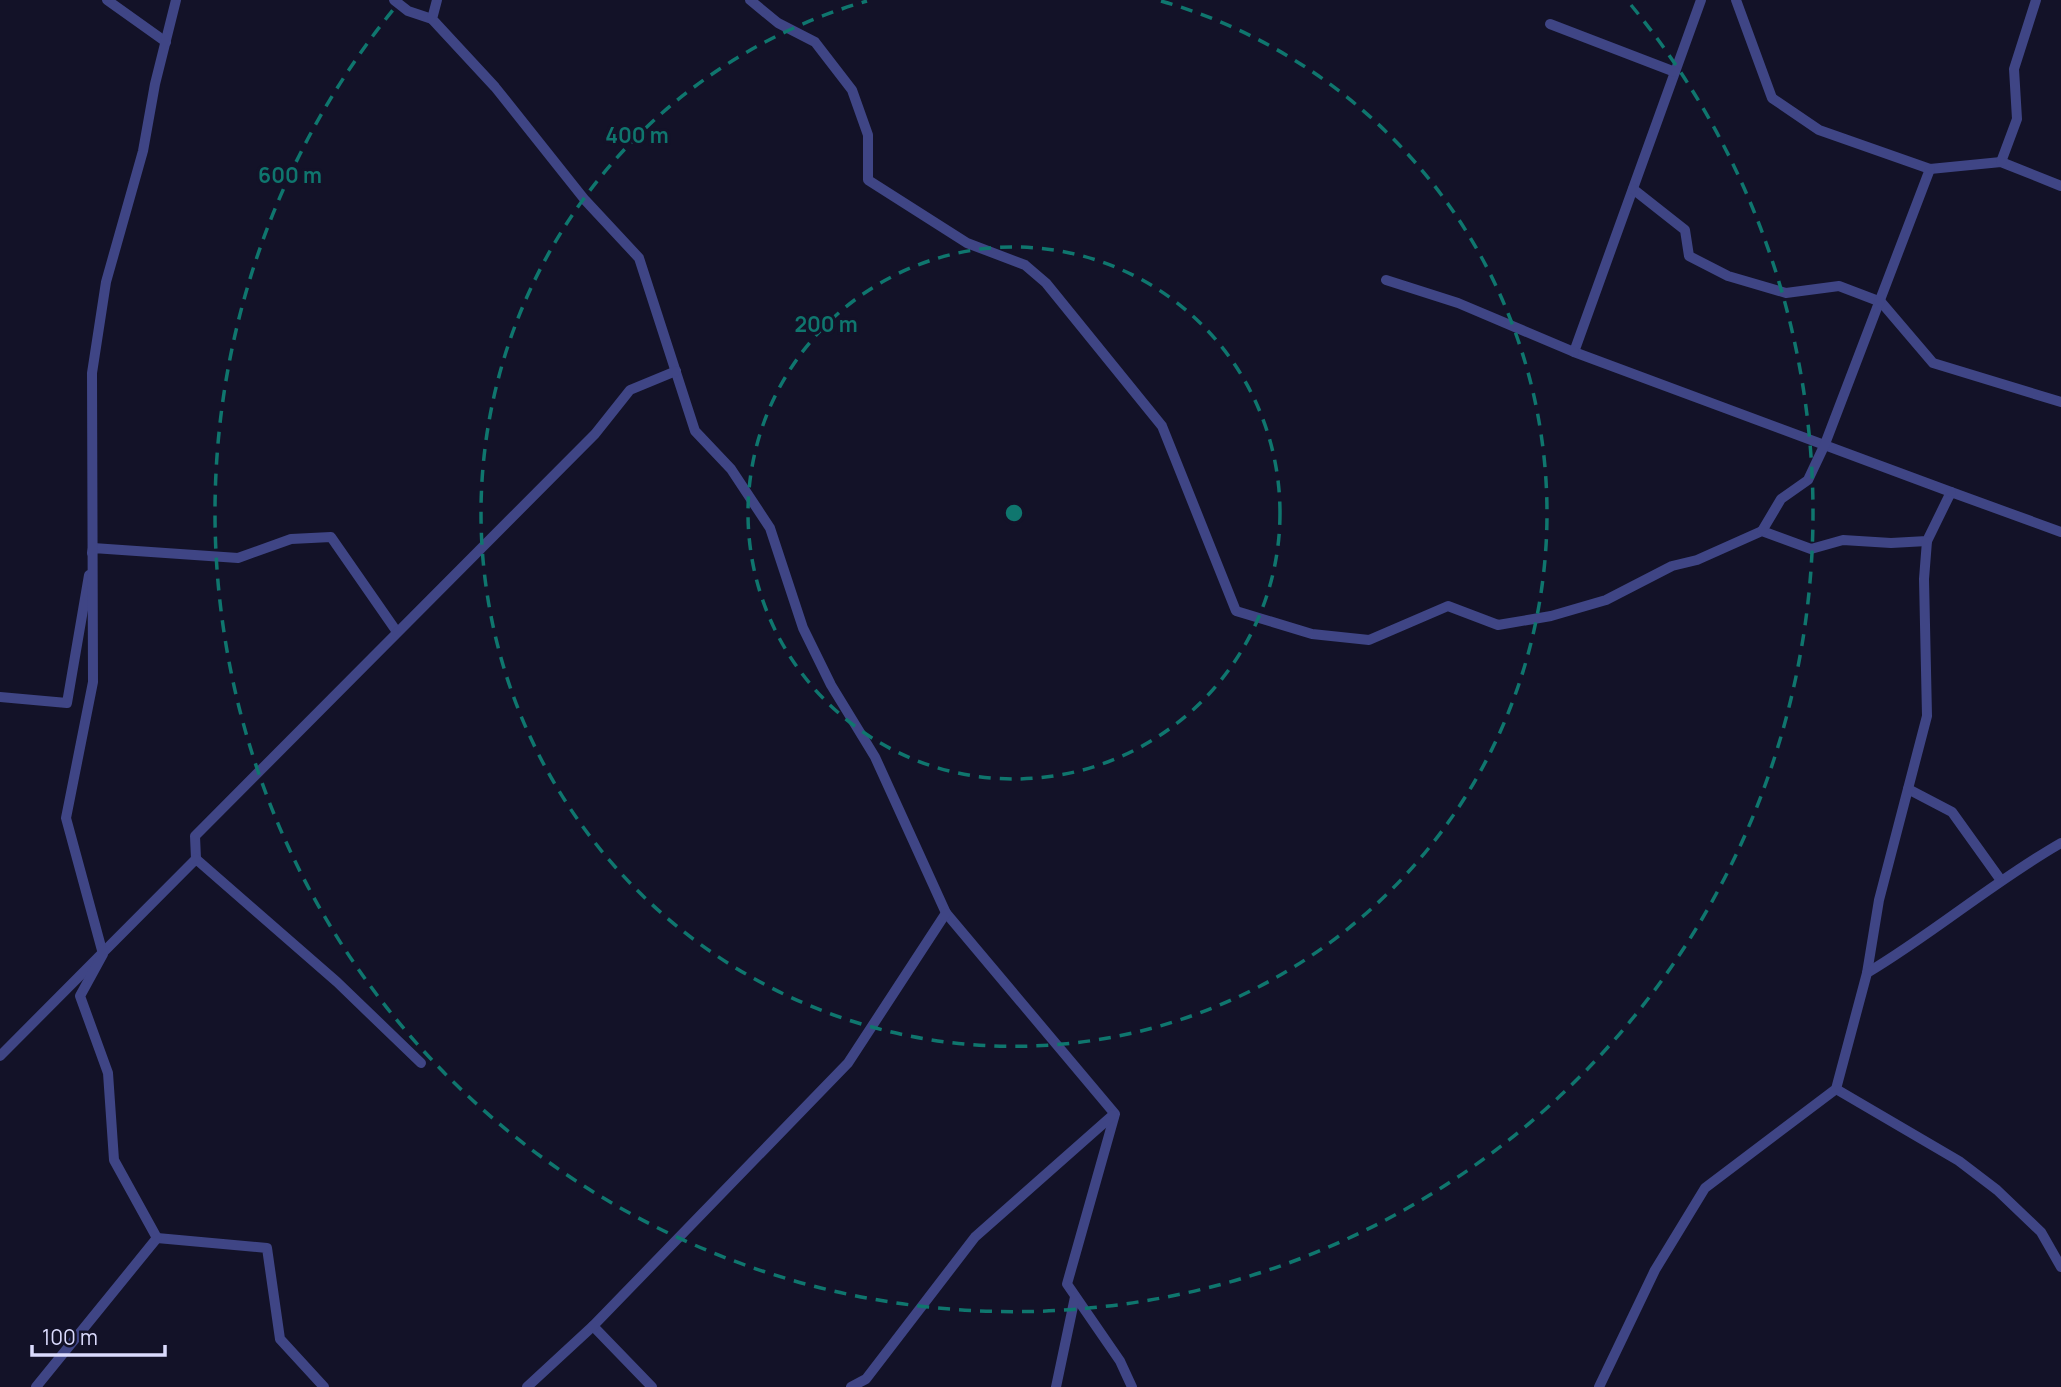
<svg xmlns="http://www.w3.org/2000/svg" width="2061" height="1387" font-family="Manrope,sans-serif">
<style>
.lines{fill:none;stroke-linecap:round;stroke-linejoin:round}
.minor{stroke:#3f4585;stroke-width:10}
.ring{fill:none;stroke:#0f766e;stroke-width:3.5;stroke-dasharray:12 9}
.centre{fill:#0f766e;stroke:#131228;stroke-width:3.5}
.ring-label{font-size:21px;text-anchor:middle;font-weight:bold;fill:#0f766e;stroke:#131228;stroke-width:6;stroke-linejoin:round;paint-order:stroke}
</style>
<rect width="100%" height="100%" fill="#131228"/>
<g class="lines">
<!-- minor -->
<g class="minor">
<polyline points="107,0 166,42"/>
<polyline points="394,0 408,11 432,19"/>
<polyline points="437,0 432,19 495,87 585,200 639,258 695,431 731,469 770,528 803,628 831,685 875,757 946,913 1115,1114 1067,1284 1120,1361 1132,1387"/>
<polyline points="750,0 778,23 815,42 852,90 868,135 868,180 967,243 1025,265 1046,283 1162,426 1236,611 1312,634 1369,640 1448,606 1498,625 1551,616 1606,600 1672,566 1697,560 1762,531 1811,549 1843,540 1891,543 1927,541 1951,492 2061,532"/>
<polyline points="1701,0 1574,352 1951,492"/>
<polyline points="1736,0 1772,98 1819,130 1930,169 2001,162 2061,186"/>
<polyline points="1550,24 1675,72"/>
<polyline points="2001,162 2017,119 2014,69 2036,0"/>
<polyline points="1633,189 1685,230 1689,256 1728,276 1786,293 1839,286 1881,302 1933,363 2061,402"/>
<polyline points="1386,280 1458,303 1574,352"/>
<polyline points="1762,531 1781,499 1808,480 1825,444 1930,169"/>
<polyline points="92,553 93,548 238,558 291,539 331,537 397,632"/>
<polyline points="0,697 67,703 89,575"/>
<polyline points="1908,789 1952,812 2000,879"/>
<polyline points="196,859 195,836 595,434 630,390 676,371"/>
<polyline points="1867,973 1879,900 1927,716 1924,579 1927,541"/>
<polyline points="0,1056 196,859 337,982 421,1063"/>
<polyline points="1836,1089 1959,1161 1997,1190 2041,1232 2061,1267"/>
<polyline points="157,1238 267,1248 280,1339 324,1387"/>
<polyline points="593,1326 652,1387"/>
<polyline points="36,1387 157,1238 114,1160 108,1073 80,996 103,954 66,818 93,682 92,373 106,282 143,151 155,84 176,0"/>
<polyline points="527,1387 593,1326 848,1063 946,913"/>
<polyline points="851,1387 866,1379 975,1237 1113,1115"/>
<polyline points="1056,1387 1075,1297"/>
<path d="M 1599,1387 L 1655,1270 L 1705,1188 L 1836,1089 L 1867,973 C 1934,933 1993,882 2061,843"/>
</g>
</g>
<!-- distance rings -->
<g class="ring">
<circle cx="1014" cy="513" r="266"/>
<path d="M1161 1A533 533 0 1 1 867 1"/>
<path d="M1631 5A799 799 0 1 1 397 5"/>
</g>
<circle cx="1014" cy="513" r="10" class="centre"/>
<g class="ring-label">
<text x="637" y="143">400 m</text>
<text x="290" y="183">600 m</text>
<text x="826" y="332">200 m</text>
</g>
<!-- scale -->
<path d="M32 1345v10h133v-10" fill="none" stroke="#dbdbfd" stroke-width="3.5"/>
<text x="42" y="1345" font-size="21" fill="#dbdbfd" stroke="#131228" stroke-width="5" paint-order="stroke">100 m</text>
</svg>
